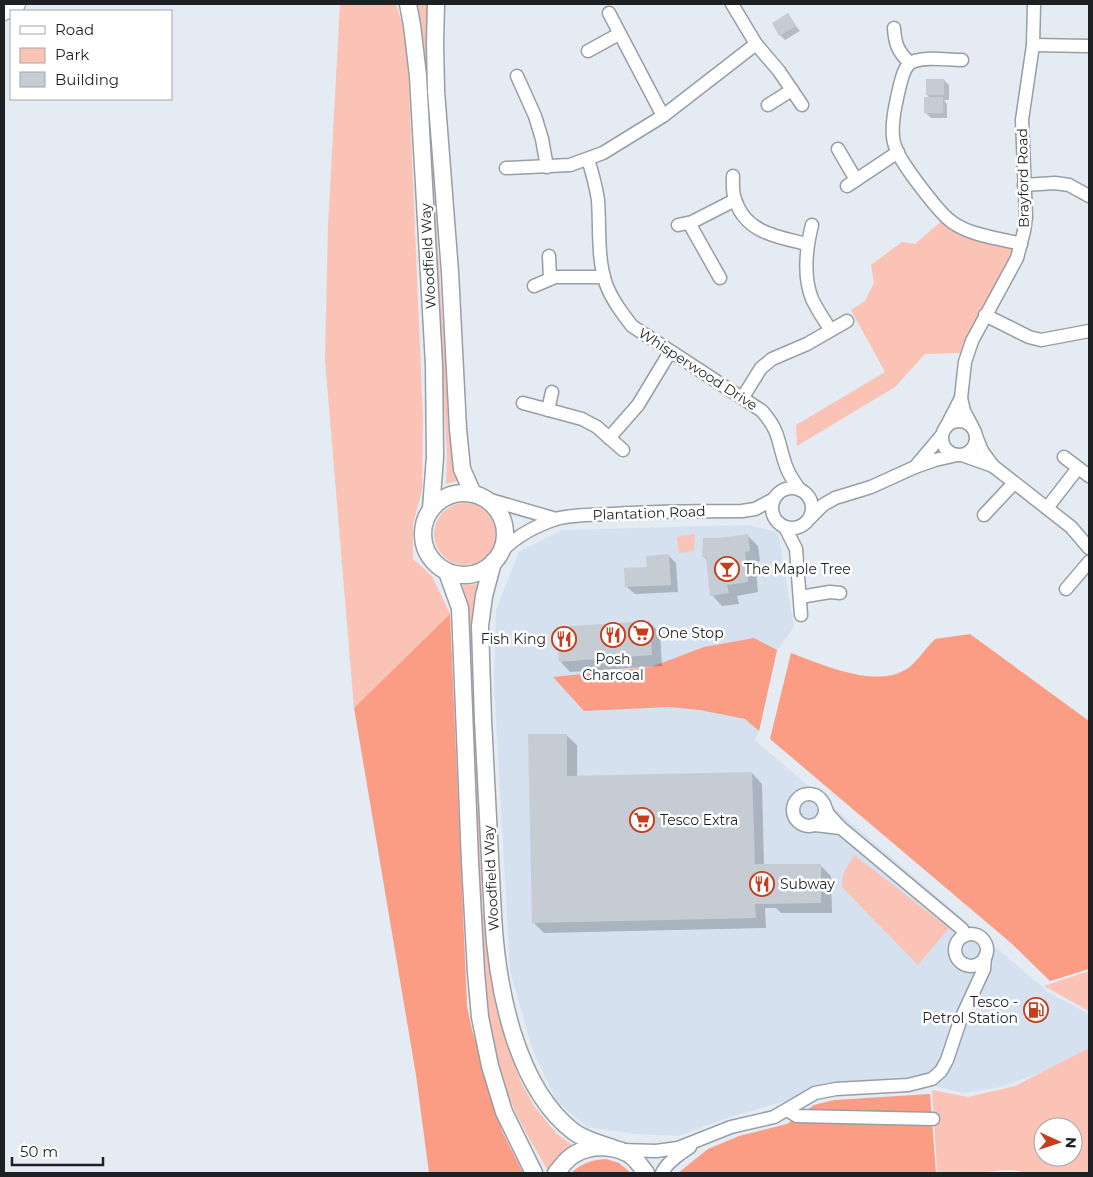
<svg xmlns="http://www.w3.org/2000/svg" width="1093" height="1177" font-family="Montserrat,sans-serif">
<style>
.built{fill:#d5e1ee}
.green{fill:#fac3b5;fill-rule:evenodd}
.forest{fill:#fb9c85}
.shadow{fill:#0003}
.building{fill:#c5ccd4}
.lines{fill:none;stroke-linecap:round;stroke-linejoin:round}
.minor-casing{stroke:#979ea5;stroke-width:15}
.tertiary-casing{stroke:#979ea5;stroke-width:19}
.primary-casing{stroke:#979ea5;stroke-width:22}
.minor{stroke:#fff;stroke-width:12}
.tertiary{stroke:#fff;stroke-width:16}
.primary{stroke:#fff;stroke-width:20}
.labels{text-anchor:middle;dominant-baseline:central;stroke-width:5;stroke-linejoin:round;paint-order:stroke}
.street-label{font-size:14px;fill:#1e2124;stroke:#fff}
.poi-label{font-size:14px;fill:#1e2124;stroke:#fff;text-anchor:start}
</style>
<rect width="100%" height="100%" fill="#e4ebf2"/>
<!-- built -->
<polygon class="built" points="747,525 778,532 794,627 777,650 759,731 755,740 1048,992 1089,1014 1089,1049 1058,1067 997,1088 962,1093 901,1077 822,1085 789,1100 733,1116 678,1136 636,1134 587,1127 556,1101 531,1045 510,970 494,683 496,610 519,552 562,530"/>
<!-- green -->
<g class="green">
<polygon points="340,4 396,4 407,40 423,419 422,490 413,524 413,559 432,576 450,614 354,708 325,360 328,226"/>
<polygon points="416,4 430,4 427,48 429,113 450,433 461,480 446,484 447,455 440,336 421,24"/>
<polygon points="944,219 1016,246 961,353 925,354 895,387 797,446 796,425 885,372 851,310 865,301 874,283 871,265 902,242 915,244"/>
<circle cx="465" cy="534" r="31"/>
<polygon points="695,534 694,551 679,553 677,537"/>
<path d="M 480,584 L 482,902 L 491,980 L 520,1080 L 534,1106 L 557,1134 L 574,1146 L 549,1173 C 533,1144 513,1114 504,1082 C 479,998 477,909 475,823 C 473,755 471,686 468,618 L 462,585 Z"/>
<polygon points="854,855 949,928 918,965 842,887 843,874"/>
<polygon points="1089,971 1089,1011 1044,986"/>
<path d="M 1089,1048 L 1089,1173 L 1026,1173 C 1011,1167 994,1172 978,1173 C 964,1174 951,1174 937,1171 L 932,1090 L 968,1097 L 1015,1086 ZM 1043,1127 L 1073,1127 L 1073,1157 L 1043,1157 Z"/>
</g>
<!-- forest -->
<g class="forest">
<polygon points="450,614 467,1006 472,1030 502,1131 523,1173 429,1173 416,1075 354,708"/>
<path d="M 970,634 L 1089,721 L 1089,896 L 1088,899 L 1089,902 L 1089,969 L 1050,981 L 1011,943 L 770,739 L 791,653 C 824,665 882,692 912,665 C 920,657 927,647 935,639 Z"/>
<polygon points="754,638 777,650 759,731 745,719 700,710 669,707 584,711 553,677 651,667 704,647"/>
<polygon points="930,1094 936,1173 678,1173 708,1149 739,1136 787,1124 814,1105 834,1100"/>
<path d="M 606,1159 L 619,1163 L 631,1173 L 571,1173 C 582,1163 591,1160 606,1159 Z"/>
</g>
<!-- shadow -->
<g class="shadow">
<polygon points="788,15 800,31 785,40 780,35"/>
<polygon points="944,80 949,85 949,100 944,100 947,104 947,118 931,118 926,113 931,99 927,95"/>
<polygon points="747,535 758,546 760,561 755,562 758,592 737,596 739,604 722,606 712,595 707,560 703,556"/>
<polygon points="668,555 676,563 678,592 635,594 627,587 648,568"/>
<polygon points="649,622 660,633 662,666 570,672 560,661"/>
<polygon points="566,735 577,745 577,777 752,773 762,784 764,865 820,865 831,876 832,913 781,913 776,908 765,908 766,928 544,933 533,922"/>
</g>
<!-- building -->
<g class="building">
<polygon points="788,13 796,26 779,36 772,23"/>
<rect x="926" y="79" width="18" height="16"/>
<rect x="924" y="97" width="19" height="16"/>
<polygon points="748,534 750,551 745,552 748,582 727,585 729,593 710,596 706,557 702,557 703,538 718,538"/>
<polygon points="669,554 671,585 625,587 624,568 647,567 646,556"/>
<polygon points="650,621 652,655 559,662 556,627"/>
<polygon points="528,734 567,734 567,776 752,772 755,864 821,864 821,903 755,904 756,918 532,923"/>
</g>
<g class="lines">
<defs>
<g id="minor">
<polyline points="732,4 756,44 779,71 802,105"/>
<polyline points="609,13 663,116"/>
<path d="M 894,28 C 895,44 898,52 910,63"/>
<polyline points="1033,45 1089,46"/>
<polyline points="588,51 619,34"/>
<path d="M 962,60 C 947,60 926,56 912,62 C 904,66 902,78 900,85 C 896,102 889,130 895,146 C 899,161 939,213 952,222 C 971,236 999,238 1021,244"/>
<polyline points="517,76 535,116 542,139 547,167"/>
<polyline points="768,105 792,90"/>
<polyline points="838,149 856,180"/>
<path d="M 588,159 C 592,172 596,186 598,200 C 600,227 597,258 606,284 C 612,300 622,313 632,326 L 762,411 C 781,433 777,441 786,466 C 789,475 794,482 800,490"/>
<polyline points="506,168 570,165 603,153 663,116 756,44"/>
<path d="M 733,176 C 733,183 732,192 735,199 C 745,233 778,237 807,244"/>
<polyline points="1024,185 1055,183 1069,185 1089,196"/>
<polyline points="847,186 898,152"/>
<polyline points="689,223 720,278"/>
<polyline points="678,225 692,222 735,200"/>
<path d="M 812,225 C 806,249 803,276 812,299 C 817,309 824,320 830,329"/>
<polyline points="549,256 550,279"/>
<polyline points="534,286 555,277 604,277"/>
<polyline points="985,315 1029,337 1041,340 1089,331"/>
<polyline points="743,397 761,368 772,359 807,344 847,321"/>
<polyline points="961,398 965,362 972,341 1017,258 1024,231 1026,217 1022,120 1033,45 1034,4"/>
<polyline points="523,403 582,419 597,427 623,450"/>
<polyline points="548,410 552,392"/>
<circle cx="959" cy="438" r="17"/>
<polyline points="946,427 961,398 964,411 972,426"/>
<polyline points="941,436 915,467 935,460 957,455"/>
<polyline points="609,438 638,405 670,352"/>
<polyline points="962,455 993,466 982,451 976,436"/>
<polyline points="1064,457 1089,476"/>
<polyline points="993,466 1071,527 1089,548"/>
<circle cx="792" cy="508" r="20"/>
<polyline points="487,499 556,519"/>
<polyline points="1047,508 1078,468"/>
<polyline points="984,515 1014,483"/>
<polyline points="810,518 823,505 835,498 871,487 915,467"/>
<polyline points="785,527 796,549 801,615"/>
<path d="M 501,552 C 516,536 535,526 556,519 C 573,514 594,515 613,514 C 656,511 699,511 742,511 L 755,509 L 774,499"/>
<polyline points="1066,589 1089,562"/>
<polyline points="800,597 830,592 840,593"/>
<circle cx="809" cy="810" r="16"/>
<polyline points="815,825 841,828 828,814 824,804"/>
<polyline points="841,828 962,929 964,936"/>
<circle cx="971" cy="950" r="16"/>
<polyline points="787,1110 797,1116 933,1119"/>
<polyline points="622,1150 656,1151 678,1148 731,1127 774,1117 815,1093 836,1089 908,1085 932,1079 941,1071 947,1060 960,1021 984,969 985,957"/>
<path d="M 662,1173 C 667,1162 680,1154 690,1147"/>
</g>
<g id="tertiary">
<polyline points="408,4 412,25 418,76 434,365 435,457 431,509"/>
<polyline points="436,4 435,42 436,91 450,272 458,429 462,469 473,494"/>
<circle cx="464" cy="534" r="41"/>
<path d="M 493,562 L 484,596 L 480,626 L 483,720 L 493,916 C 497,986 515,1087 574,1132 C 585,1140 601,1144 613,1148"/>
<polyline points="447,572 460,608 470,862 476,972 480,1017 490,1066 504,1112 534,1173"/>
<path d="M 556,1173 C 562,1166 567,1158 575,1154 C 592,1144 618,1145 634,1158 C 638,1162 642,1168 646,1173"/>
</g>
<polyline id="primary" points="4,10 15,4"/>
</defs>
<!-- minor casing -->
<use href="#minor" class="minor-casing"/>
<!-- tertiary casing -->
<use href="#tertiary" class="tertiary-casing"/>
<!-- primary casing -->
<use href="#primary" class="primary-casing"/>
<!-- minor -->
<use href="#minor" class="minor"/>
<!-- tertiary -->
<use href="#tertiary" class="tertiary"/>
<!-- primary -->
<use href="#primary" class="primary"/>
</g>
<!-- icons -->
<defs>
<symbol id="bar-ring" viewBox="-11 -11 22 22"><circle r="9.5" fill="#fff" stroke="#c63c1c" stroke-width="1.5"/><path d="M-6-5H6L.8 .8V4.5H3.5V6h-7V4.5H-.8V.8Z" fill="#c63c1c"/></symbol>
<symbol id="supermarket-ring" viewBox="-11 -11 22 22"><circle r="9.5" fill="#fff" stroke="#c63c1c" stroke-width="1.5"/><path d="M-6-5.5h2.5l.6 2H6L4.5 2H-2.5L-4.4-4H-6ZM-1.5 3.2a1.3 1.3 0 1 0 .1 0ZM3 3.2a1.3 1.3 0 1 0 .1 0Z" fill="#c63c1c"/></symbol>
<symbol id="restaurant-ring" viewBox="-11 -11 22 22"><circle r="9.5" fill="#fff" stroke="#c63c1c" stroke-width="1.5"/><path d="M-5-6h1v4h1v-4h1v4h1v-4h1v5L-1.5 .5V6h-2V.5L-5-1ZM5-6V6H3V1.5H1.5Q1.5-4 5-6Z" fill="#c63c1c"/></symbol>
<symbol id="fuel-ring" viewBox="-11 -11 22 22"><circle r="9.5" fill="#fff" stroke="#c63c1c" stroke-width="1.5"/><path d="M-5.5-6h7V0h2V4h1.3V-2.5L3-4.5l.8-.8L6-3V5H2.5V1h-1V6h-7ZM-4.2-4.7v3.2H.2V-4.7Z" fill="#c63c1c"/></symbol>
</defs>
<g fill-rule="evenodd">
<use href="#bar-ring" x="713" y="555" width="28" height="28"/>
<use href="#supermarket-ring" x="627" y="619" width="28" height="28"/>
<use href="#restaurant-ring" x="599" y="621" width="28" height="28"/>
<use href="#restaurant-ring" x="550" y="625" width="28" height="28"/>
<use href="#supermarket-ring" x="628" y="806" width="28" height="28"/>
<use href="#restaurant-ring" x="748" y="870" width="28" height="28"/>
<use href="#fuel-ring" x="1022" y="996" width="28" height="28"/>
</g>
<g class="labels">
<!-- street labels -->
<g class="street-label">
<text transform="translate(1023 178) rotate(-91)">Brayford Road</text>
<text transform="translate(428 256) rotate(-93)">Woodfield Way</text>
<text transform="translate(698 369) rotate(33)">Whisperwood Drive</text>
<text transform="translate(649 513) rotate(-2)">Plantation Road</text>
<text transform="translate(491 878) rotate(-93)">Woodfield Way</text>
</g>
<!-- poi labels -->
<g class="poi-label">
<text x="744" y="569">The Maple Tree</text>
<text x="658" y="633">One Stop</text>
<text x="546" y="639" text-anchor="end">Fish King</text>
<text x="613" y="659" text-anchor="middle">Posh<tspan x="613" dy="16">Charcoal</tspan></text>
<text x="660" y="820">Tesco Extra</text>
<text x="780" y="884">Subway</text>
<text x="1018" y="1002" text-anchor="end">Tesco -<tspan x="1018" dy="16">Petrol Station</tspan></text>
</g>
</g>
<!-- border -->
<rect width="1093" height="1177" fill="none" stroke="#1e2124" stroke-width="10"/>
<!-- legend -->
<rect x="10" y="10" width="162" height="90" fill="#ffffff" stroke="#a5a6a7"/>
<rect x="20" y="26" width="25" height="8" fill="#ffffff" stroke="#a5a6a7"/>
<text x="55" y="35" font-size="15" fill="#1e2124">Road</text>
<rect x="20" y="48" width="25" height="15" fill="#fac3b5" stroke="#a5a6a7"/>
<text x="55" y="60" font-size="15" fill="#1e2124">Park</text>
<rect x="20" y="72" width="25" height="15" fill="#c5ccd4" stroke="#a5a6a7"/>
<text x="55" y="85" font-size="15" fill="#1e2124">Building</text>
<!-- north arrow -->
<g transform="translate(1058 1142) rotate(93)"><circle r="24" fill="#ffffff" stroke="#a5a6a7"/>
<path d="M0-4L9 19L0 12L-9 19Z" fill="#c63c1c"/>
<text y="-8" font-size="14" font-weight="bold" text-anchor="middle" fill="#1e2124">N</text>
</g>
<!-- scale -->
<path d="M12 1157v8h91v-8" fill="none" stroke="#1e2124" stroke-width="2.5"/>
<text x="20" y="1157" font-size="15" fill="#1e2124" stroke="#ffffff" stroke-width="4" paint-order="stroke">50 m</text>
</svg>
